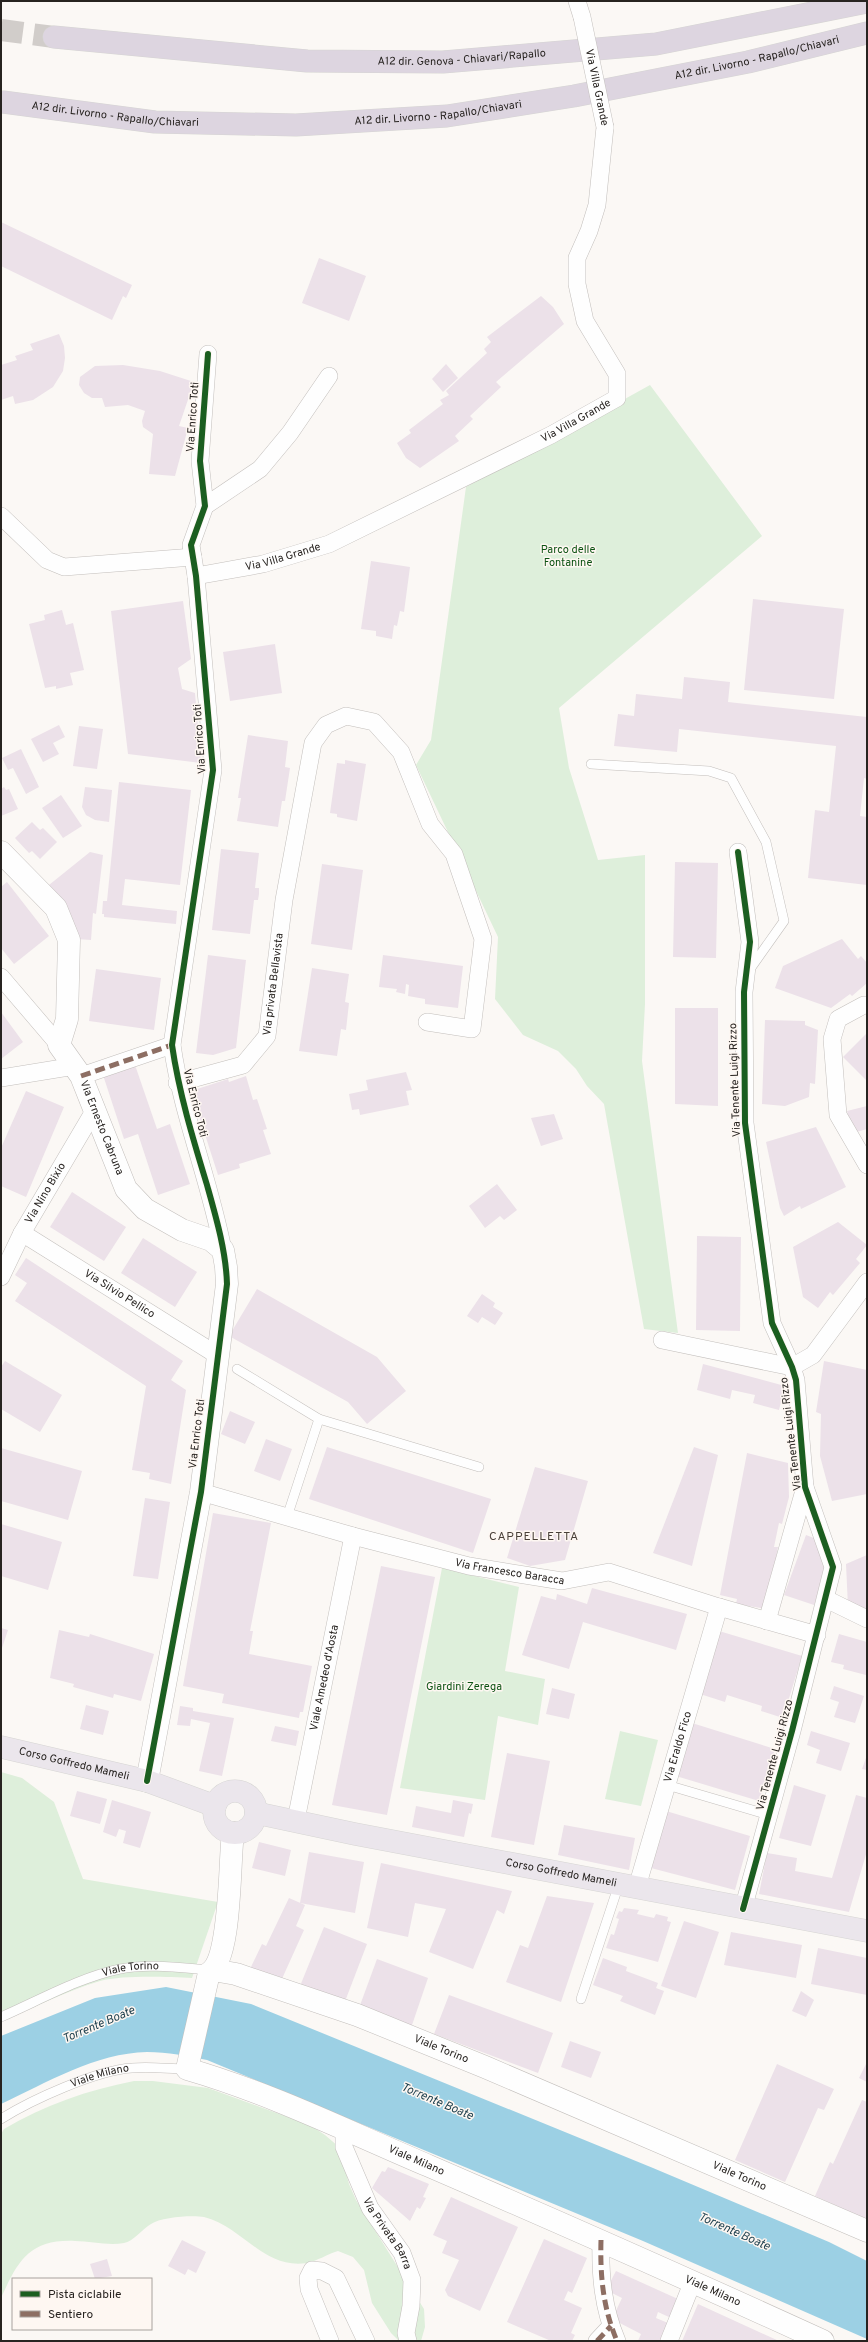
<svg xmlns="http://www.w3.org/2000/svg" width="868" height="2342" font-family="Overpass,sans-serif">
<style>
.green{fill:#deefdb}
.water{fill:#9cd0e4}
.building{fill:#ece1e9}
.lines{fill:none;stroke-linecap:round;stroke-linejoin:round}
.highway-tunnel{stroke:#d1cdca;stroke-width:22;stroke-dasharray:22 11;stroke-linecap:butt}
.lane-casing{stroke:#c3bfbc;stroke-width:10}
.street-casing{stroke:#c3bfbc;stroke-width:18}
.secondary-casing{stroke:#c3bfbc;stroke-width:23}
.primary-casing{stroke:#d6d5d3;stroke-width:23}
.highway-casing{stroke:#d6d5d3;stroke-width:23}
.lane{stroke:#fefefe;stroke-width:9}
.street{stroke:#fefefe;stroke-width:17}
.secondary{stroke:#fefefe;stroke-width:22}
.primary{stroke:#ebe6ec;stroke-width:22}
.highway{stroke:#ddd5e0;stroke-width:22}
.street-bridge-casing{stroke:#c3bfbc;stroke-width:18;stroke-linecap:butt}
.street-bridge{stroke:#fefefe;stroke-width:17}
.quiet{stroke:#8d6e63;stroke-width:5;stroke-dasharray:10 5;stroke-linecap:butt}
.cycleway-casing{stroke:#fef7f2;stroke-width:8}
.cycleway{stroke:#1b5e20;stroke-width:6}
.labels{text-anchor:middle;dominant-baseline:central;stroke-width:3;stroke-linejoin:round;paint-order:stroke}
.street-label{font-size:11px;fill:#272320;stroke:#fef7f2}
.park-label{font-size:11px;fill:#0d5313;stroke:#fef7f2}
.neighbourhood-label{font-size:12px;letter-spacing:1px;fill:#483f38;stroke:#fef7f2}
.water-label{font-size:12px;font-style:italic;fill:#1b3e4c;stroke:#fef7f2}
</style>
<rect width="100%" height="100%" fill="#fbf8f5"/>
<!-- green -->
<g class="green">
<polygon points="650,385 762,536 559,708 569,768 598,860 645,855 645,1004 642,1061 678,1333 644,1329 604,1104 587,1086 576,1069 558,1051 523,1035 495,999 498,937 416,765 431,740 466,487"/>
<polygon points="442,1568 519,1587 505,1671 545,1679 538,1725 498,1716 485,1800 400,1788"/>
<polygon points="620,1731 658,1740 641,1806 605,1799"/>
<path d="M 1,1772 L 22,1778 L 54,1802 L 83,1879 L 218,1902 L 192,1978 C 166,1977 124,1975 100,1981 C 66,1991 33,2008 1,2022 Z"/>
<path d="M 134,2081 L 153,2081 L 208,2088 L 310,2125 L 325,2135 L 339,2147 L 349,2184 L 356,2200 L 424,2309 L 425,2327 L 421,2341 L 399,2341 L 391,2333 L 372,2303 L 364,2270 L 353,2257 L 338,2251 C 328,2254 317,2261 307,2263 C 264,2270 242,2226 204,2217 C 192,2215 161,2217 151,2224 C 142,2229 133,2242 124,2243 C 108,2246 91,2241 75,2241 C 29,2239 18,2261 1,2298 L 1,2134 L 4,2129 C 44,2105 88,2090 134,2081 Z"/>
</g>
<!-- water -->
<path class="water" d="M 166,1987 L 251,2004 L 653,2168 L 829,2242 L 867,2261 L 867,2339 L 643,2241 L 207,2060 C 187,2056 168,2052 147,2052 C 96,2053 46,2083 1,2104 L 1,2036 L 95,1998 Z"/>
<!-- building -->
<g class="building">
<polygon points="1,222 132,285 126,298 123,296 112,320 1,266"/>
<polygon points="319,258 366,276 349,321 302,303"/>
<polygon points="541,296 553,307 564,324 496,382 501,387 470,416 473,419 455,436 459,441 420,468 406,458 397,443 411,433 409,430 443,404 440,400 449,395 446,391 487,353 484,349 491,342 487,337"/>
<polygon points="59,334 64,346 65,358 63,371 53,387 33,400 15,404 13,396 1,400 1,365 17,360 15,356 33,350 30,344"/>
<polygon points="446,364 458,378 443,392 432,379"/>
<polygon points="123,365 160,371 194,382 179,426 188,428 175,476 149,474 153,434 143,427 142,421 145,411 128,405 105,407 102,398 92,398 84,393 79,385 80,377 95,366"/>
<polygon points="371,561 410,567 404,612 400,611 397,626 394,625 392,639 376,636 376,631 361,629"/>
<polygon points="753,599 844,609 834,699 744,690"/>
<polygon points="183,601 191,659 178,668 182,689 195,693 201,763 128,754 111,611"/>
<polygon points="62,610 66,625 73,623 84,670 70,673 73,685 56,689 56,686 45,688 29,624 45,620 44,615"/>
<polygon points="275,644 282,693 230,701 223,652"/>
<polygon points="684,677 730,682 728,702 867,717 867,779 864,778 860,816 867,817 867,885 808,878 815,810 829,812 836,746 679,729 677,752 614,746 618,714 634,716 636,694 682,699"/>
<polygon points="59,725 65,737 53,743 59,754 43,762 31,739"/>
<polygon points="79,726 103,729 97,769 73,766"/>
<polygon points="248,735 288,741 285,767 290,768 285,801 282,801 278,827 237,821 241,798 238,798"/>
<polygon points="21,749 39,787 26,794 13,768 8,770 2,758"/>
<polygon points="345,760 366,764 357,821 337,817 337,814 330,813 337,763 345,764"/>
<polygon points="119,782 191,790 180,885 125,879 122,905 177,911 176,924 104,917 104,914 102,914 103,901 107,901"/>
<polygon points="4,787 6,790 9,789 18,809 1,816 1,789"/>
<polygon points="85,787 112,790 109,822 95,820 86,815 82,807"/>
<polygon points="61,795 82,826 63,838 42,808"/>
<polygon points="32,822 40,830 43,828 57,842 40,859 32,851 29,853 15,838"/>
<polygon points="221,849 259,853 255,888 259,888 259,894 258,900 254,900 250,934 212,930"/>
<polygon points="90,852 103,855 96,914 93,913 91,940 76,939 49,885"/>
<polygon points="675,862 718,863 716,958 673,957"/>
<polygon points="322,864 363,870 352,950 311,944"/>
<polygon points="7,882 49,936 14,964 1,948 1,887"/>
<polygon points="842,939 858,959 861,956 867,963 867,983 852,996 850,994 831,1008 775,988 783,966"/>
<polygon points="208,955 246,960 236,1048 213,1055 196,1053"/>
<polygon points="383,955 463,966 458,1008 425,1004 425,999 408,996 409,985 406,984 405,994 396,992 397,989 379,987"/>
<polygon points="312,968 349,974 345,1002 349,1003 346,1030 341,1029 337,1056 299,1051"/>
<polygon points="96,969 161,978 154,1030 89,1021"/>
<polygon points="675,1008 718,1008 718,1106 675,1104"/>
<polygon points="1,1012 23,1042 1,1059"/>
<polygon points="765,1020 805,1021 805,1025 818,1030 815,1084 810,1083 809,1097 785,1106 762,1104"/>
<polygon points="867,1033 867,1081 843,1057"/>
<polygon points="135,1065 157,1129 170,1124 190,1184 158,1195 138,1134 124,1139 103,1075"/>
<polygon points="406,1072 412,1090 406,1091 409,1105 360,1115 359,1109 352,1110 349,1094 368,1090 366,1080"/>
<polygon points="246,1076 253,1100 257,1099 267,1129 263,1130 271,1154 239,1164 240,1168 218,1175 191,1091 228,1079 229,1082"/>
<polygon points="26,1091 64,1107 26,1197 1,1186 1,1148"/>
<polygon points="867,1106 867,1129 853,1133 847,1111"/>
<polygon points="554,1114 563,1139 541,1146 531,1118"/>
<polygon points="816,1127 846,1187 801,1209 800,1206 784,1216 780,1208 766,1142"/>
<polygon points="497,1184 517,1210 504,1220 500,1216 485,1228 469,1206"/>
<polygon points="72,1192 126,1227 104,1261 50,1227"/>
<polygon points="838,1222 867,1245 856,1259 860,1263 833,1295 830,1292 818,1308 803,1297 793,1247"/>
<polygon points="697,1236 741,1237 740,1331 696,1330"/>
<polygon points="143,1238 197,1272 175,1307 121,1273"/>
<polygon points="26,1258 183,1361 171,1380 186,1390 171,1484 149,1479 150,1473 132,1470 146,1386 15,1301 27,1283 15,1275"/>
<polygon points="257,1289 377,1357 406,1391 367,1424 348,1402 229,1336"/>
<polygon points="482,1294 495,1303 493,1307 503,1313 495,1325 482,1317 478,1323 467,1316"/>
<polygon points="5,1361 62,1395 40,1432 1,1409 1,1367"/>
<polygon points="824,1361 867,1370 867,1494 832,1501 820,1456 821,1414 816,1412"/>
<polygon points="703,1364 785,1386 779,1410 753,1403 755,1395 732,1390 730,1399 697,1390"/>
<polygon points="230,1411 255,1422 245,1444 221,1434"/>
<polygon points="266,1439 292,1449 280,1481 254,1471"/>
<polygon points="327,1447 491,1499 473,1553 309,1499"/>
<polygon points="694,1447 718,1455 692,1566 653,1553"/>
<polygon points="1,1448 82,1471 68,1520 1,1501"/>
<polygon points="747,1453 788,1463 789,1497 782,1524 779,1523 774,1547 778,1547 767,1609 736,1604 737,1599 720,1595"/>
<polygon points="535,1467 588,1481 565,1560 530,1566 507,1558"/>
<polygon points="145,1498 170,1502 158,1579 133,1576"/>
<polygon points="213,1513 271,1523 250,1631 253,1631 249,1654 312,1666 303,1712 300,1712 299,1718 222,1703 224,1694 183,1686"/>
<polygon points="1,1524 62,1542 48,1590 1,1576"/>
<polygon points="806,1535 819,1540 825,1573 814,1605 784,1595"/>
<polygon points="867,1555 867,1617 848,1607 846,1564"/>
<polygon points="381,1566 435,1577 387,1815 332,1805"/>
<polygon points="592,1588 687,1614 676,1650 583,1622 569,1669 522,1655 541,1596 556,1600 557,1594 587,1604"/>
<polygon points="1,1628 8,1630 1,1651"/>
<polygon points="59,1630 89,1637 90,1634 154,1654 141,1701 114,1694 113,1698 73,1687 74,1684 50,1678"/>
<polygon points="719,1631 802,1656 783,1718 761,1711 762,1706 727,1695 725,1702 700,1694"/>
<polygon points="839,1634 867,1642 866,1675 843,1669 844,1665 831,1662"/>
<polygon points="834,1686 864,1696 855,1723 834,1717 839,1702 830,1699"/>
<polygon points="552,1688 575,1694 569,1719 546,1714"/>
<polygon points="86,1705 109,1711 103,1735 80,1729"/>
<polygon points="180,1706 193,1708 193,1711 234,1718 222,1776 199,1771 210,1723 191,1719 190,1726 177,1725"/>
<polygon points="692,1723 775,1749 759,1801 676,1776"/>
<polygon points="275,1726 299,1731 296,1746 271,1741"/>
<polygon points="811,1731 850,1743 841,1771 816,1763 820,1750 807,1745"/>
<polygon points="507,1753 550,1761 534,1845 491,1837"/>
<polygon points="867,1755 867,1770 862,1769"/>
<polygon points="794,1785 826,1795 811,1846 779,1838"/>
<polygon points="77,1791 107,1799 100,1824 70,1816"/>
<polygon points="856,1795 867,1798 867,1851 849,1912 759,1894 767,1853 797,1858 795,1871 832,1878"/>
<polygon points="112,1800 151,1812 140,1848 123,1843 126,1831 119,1829 116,1837 103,1832"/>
<polygon points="453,1800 473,1804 471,1814 469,1813 464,1837 412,1827 416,1806 451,1813"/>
<polygon points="666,1811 750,1836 735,1890 651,1868"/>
<polygon points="564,1825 635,1838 629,1870 558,1855"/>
<polygon points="259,1842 291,1850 285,1876 252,1868"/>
<polygon points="309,1852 364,1862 355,1913 300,1903"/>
<polygon points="381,1863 512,1891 504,1914 497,1910 473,1969 429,1952 446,1909 415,1903 408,1937 367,1928"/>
<polygon points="547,1896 594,1903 561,2002 506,1982 520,1945 528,1948"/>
<polygon points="289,1898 305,1905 296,1926 304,1930 281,1981 250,1969 262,1944 266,1946"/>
<polygon points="624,1908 639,1910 637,1914 654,1918 656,1914 668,1917 667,1921 671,1922 658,1962 606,1948 611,1934 614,1935 619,1919 616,1918 619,1911 622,1912"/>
<polygon points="684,1921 719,1932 696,1998 661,1986"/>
<polygon points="324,1927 367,1944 344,2004 300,1986"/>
<polygon points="731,1932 802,1945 796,1978 724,1965"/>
<polygon points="818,1948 867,1958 867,1995 811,1984"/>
<polygon points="603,1958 627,1967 626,1971 658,1983 656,1988 664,1991 655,2015 620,2001 623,1996 593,1985"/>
<polygon points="377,1959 428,1978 411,2028 359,2008"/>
<polygon points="801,1991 814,2000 806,2017 792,2011"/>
<polygon points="449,1995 553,2033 538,2073 434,2034"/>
<polygon points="570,2041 601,2052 591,2078 561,2067"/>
<polygon points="867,2062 867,2082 859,2078"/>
<polygon points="777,2064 834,2089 824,2110 818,2108 785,2182 735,2160"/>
<polygon points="862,2100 867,2102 867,2220 815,2196 830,2162 833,2164"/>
<polygon points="388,2167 429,2184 423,2197 426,2198 420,2209 417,2207 410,2221 372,2188 382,2171 385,2172"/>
<polygon points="451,2197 518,2227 480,2311 448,2296 445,2290 459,2260 442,2253 447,2241 433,2235"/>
<polygon points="544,2239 587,2258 572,2293 568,2291 564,2300 582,2308 571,2333 575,2335 572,2341 551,2341 507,2322"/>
<polygon points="182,2240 206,2252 196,2273 188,2269 185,2275 168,2266"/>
<polygon points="107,2259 112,2276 95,2279 90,2264"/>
<polygon points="616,2271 678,2299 671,2318 658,2312 656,2318 668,2323 661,2341 638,2341 641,2334 612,2319 622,2298 606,2290"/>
<polygon points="698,2304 779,2341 682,2341"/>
</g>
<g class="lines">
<!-- highway-tunnel -->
<polyline class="highway-tunnel" points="1,30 54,37"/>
<defs>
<g id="lane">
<polyline points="591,764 709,771 731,778 766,842 784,921 750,969"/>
<polyline points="237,1369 319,1419 287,1517"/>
<polyline points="319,1419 479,1467"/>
<polyline points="667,1785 769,1815"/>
<polyline points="581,1999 619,1884"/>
<path id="s1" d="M 1,2017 C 38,2001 80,1977 120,1969 C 147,1963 183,1968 211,1970"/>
<path id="s2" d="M 1,2119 C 31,2100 97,2070 132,2068 C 150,2066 169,2069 187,2069"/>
</g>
<g id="street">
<polyline points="577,1 582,17"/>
<path d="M 208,354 L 200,461 L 205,506 L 191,545 L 196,576 L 213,770 L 172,1045 C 182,1115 210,1181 223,1250"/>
<polyline points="205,506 260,469 290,433 329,376"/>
<polyline points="1,516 47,560 64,567 193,557"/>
<path id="s3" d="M 196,576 L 263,564 L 329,544 L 551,435 L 617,398 L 617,374 L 585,321 L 577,284 L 577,258 L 589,231 L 597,205 L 605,127"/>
<polyline points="738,852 750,942 744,992 745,1123 772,1323 792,1367 796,1380 805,1487 833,1567 792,1731 743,1909"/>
<polyline points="1,977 59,1045"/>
<polyline points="867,1005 864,1005 838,1019 832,1039 838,1115 867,1165"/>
<polyline points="81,1076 172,1045"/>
<polyline points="1,1078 75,1066"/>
<path id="s4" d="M 177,1083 L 243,1065 L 267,1036 L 284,900 L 313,743 L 326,725 L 346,716 L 374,722 L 401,752 L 430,824 L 454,854 L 483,939 L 472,1029 L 427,1022"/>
<path id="s5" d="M 22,1233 L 217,1355"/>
<path id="s6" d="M 1,1277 L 22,1233 L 94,1111"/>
<polyline points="662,1340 792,1367 813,1355 867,1282"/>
<path id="s7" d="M 201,1492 L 353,1536 L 469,1566 L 562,1581 L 609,1572 L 719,1607 L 817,1635"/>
<polyline points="826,1599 867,1619"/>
<polyline points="767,1621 805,1487"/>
<path id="s8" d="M 296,1820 L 353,1536"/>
<path id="s9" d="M 637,1887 L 719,1607"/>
<path id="s10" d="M 344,2129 L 344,2147 L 370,2208 L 402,2253 L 412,2280 L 411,2306 L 406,2333 L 408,2341"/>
<path d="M 601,2240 C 600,2276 603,2308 617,2341"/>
<polyline points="330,2341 309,2289 308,2278 312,2270 322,2271 336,2278 366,2341"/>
<polyline points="597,2341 611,2326"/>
<polyline points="669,2341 693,2281"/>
</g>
<g id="secondary">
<path id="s11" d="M 1,852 L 56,908 L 69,940 L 67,1019 L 59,1045 L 81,1076 L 126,1189 L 145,1209 L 182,1230 L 211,1240 L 223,1250 L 226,1267 L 227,1284 L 201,1492 L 147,1781"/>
<path id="s12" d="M 233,1833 C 229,1860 232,1959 209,1973 L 187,2069 C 270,2093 349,2132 429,2166 C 561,2223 692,2281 823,2341"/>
<path id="s13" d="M 213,1970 L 236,1974 L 357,2015 L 485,2067 L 867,2231"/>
</g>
<g id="primary">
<path id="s14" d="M 1,1747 L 147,1781 L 215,1806"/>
<circle cx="235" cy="1812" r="21"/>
<path id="s15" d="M 256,1813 L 355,1834 L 867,1931"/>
</g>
<g id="highway">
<path id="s16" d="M 54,37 L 307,61 L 443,62 L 656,44 L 867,2"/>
<path id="s17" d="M 3,102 L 155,122 L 296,125 L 447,116 L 574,96 L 748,62 L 867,33"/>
</g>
</defs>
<!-- lane casing -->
<use href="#lane" class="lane-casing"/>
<!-- street casing -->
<use href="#street" class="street-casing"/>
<!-- secondary casing -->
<use href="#secondary" class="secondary-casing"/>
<!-- primary casing -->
<use href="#primary" class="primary-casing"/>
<!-- highway casing -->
<use href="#highway" class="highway-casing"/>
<!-- lane -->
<use href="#lane" class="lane"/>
<!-- street -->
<use href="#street" class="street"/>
<!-- secondary -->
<use href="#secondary" class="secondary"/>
<!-- primary -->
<use href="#primary" class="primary"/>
<!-- highway -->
<use href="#highway" class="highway"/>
<defs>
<g id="street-bridge">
<path id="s18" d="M 582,17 L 605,127"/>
</g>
</defs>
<!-- street-bridge casing -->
<use href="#street-bridge" class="street-bridge-casing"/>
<!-- street-bridge -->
<use href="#street-bridge" class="street-bridge"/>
<!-- quiet -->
<g class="quiet">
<polyline points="81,1076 172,1045"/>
<path d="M 601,2240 C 600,2276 603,2308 617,2341"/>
<polyline points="597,2341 611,2326"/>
</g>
<defs>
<g id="cycleway">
<polyline points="738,852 750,942 744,992 745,1123 772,1323 792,1367 796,1380 805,1487 833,1567 792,1731 743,1909"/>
<path d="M 147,1781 L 201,1492 L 227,1284 C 226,1251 216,1217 207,1185 C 193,1139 179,1093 172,1045 L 213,770 L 196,576 L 191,545 L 205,506 L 200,461 L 208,354"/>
</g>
</defs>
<!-- cycleway casing -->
<use href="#cycleway" class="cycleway-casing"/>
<!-- cycleway -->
<use href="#cycleway" class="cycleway"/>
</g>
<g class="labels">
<!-- street labels -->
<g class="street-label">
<text stroke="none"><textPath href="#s16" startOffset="409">A12 dir. Genova - Chiavari/Rapallo</textPath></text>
<text stroke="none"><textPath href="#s17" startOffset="761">A12 dir. Livorno - Rapallo/Chiavari</textPath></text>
<text stroke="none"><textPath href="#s18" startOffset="72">Via Villa Grande</textPath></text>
<text stroke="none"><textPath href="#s17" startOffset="437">A12 dir. Livorno - Rapallo/Chiavari</textPath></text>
<text stroke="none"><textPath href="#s17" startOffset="113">A12 dir. Livorno - Rapallo/Chiavari</textPath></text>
<text transform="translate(193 417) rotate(-86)">Via Enrico Toti</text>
<text stroke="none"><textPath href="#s3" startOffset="413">Via Villa Grande</textPath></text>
<text stroke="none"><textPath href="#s3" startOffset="89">Via Villa Grande</textPath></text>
<text transform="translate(200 739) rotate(-94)">Via Enrico Toti</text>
<text stroke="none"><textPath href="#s4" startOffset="158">Via privata Bellavista</textPath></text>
<text transform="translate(735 1080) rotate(-92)">Via Tenente Luigi Rizzo</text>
<text transform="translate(195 1103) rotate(76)">Via Enrico Toti</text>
<text stroke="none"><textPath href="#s11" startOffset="313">Via Ernesto Cabruna</textPath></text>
<text stroke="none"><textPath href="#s6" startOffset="95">Via Nino Bixio</textPath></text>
<text stroke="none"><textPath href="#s5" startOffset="115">Via Silvio Pellico</textPath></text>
<text transform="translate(197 1434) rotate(-83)">Via Enrico Toti</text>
<text transform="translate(791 1434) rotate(-97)">Via Tenente Luigi Rizzo</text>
<text stroke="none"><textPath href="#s7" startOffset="319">Via Francesco Baracca</textPath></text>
<text stroke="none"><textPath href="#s8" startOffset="145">Viale Amedeo d'Aosta</textPath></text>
<text stroke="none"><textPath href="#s9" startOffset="146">Via Eraldo Fico</textPath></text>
<text transform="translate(775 1755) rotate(-75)">Via Tenente Luigi Rizzo</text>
<text stroke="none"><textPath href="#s14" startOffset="75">Corso Goffredo Mameli</textPath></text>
<text stroke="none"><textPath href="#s15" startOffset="311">Corso Goffredo Mameli</textPath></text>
<text stroke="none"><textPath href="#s1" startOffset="139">Viale Torino</textPath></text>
<text stroke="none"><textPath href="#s13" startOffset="242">Viale Torino</textPath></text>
<text stroke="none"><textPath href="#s2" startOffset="108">Viale Milano</textPath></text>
<text stroke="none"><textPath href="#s12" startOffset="490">Viale Milano</textPath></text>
<text stroke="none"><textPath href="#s13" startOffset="566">Viale Torino</textPath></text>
<text stroke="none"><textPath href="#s10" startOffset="115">Via Privata Barra</textPath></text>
<text stroke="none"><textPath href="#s12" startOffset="814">Viale Milano</textPath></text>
</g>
<!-- park labels -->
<g class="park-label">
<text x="568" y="550">Parco delle<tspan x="568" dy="13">Fontanine</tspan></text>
<text x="464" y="1687">Giardini Zerega</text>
</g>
<!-- neighbourhood labels -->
<g class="neighbourhood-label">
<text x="534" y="1537">CAPPELLETTA</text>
</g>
<!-- water labels -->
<g class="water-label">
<text transform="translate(99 2025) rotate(-23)">Torrente Boate</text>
<text transform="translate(437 2102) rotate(23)">Torrente Boate</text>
<text transform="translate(734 2232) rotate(24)">Torrente Boate</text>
</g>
</g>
<!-- border -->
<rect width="868" height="2342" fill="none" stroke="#272320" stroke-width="4"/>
<!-- legend -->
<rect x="12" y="2278" width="140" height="52" fill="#fef7f2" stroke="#a8a29e"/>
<rect x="20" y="2291" width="20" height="6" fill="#1b5e20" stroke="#a8a29e"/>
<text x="48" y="2298" font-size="12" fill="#272320">Pista ciclabile</text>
<rect x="20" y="2311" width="20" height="6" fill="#8d6e63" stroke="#a8a29e"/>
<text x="48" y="2318" font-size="12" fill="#272320">Sentiero</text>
</svg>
